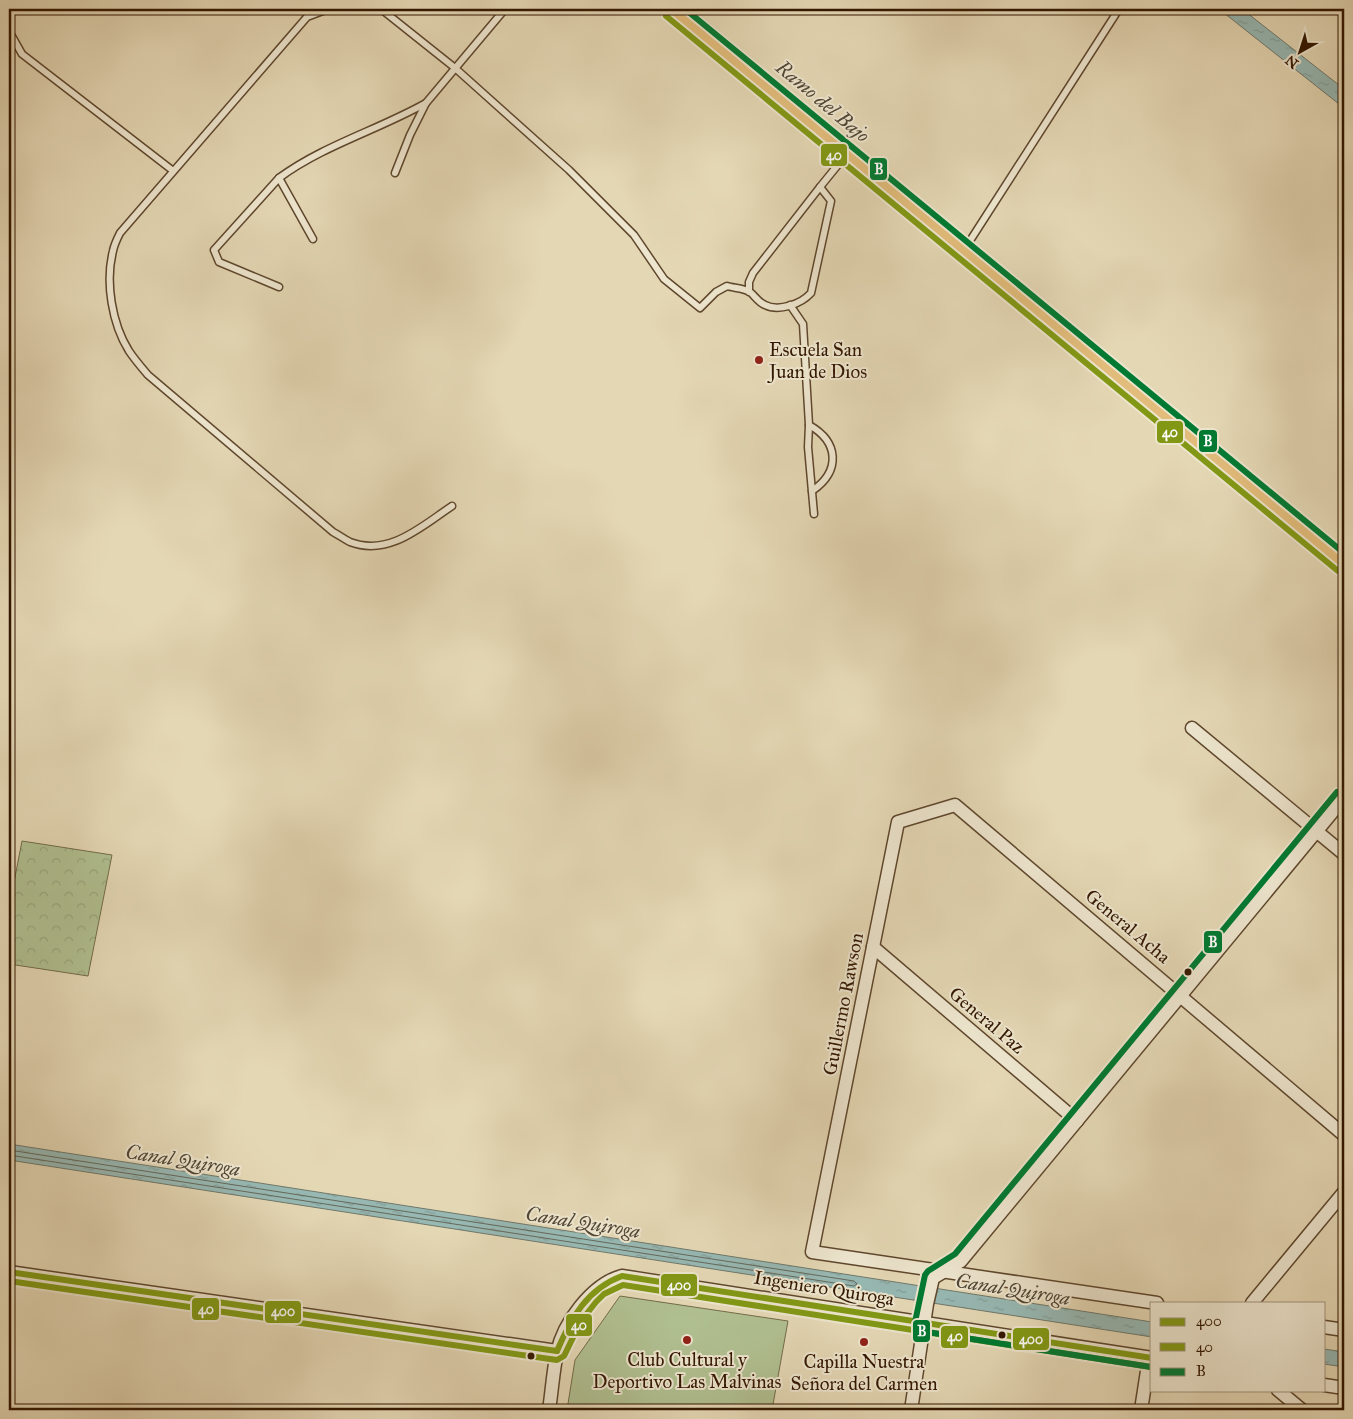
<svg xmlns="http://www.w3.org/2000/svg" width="1353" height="1419" font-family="'IM FELL Great Primer',serif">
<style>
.park{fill:url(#park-crowns);stroke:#726b48}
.garden{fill:#b0bf90;stroke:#726b48}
.water{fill:url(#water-ripples);stroke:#6f786b}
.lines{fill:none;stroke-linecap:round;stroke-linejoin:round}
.shore{stroke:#65685a;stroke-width:1}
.stream{stroke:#6f786b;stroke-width:4.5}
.lane-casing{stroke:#5f472d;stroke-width:9}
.street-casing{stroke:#5f472d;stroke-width:15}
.primary-casing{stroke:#331700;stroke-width:22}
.lane{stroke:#ede5ce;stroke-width:6}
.street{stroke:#ede5ce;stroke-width:12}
.primary{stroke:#e2bc7a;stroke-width:20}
.bus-1-casing{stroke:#ede5ce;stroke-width:10}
.bus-2-casing{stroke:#ede5ce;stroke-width:10}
.bus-3-casing{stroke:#ede5ce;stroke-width:10}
.bus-1{stroke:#829815;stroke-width:6}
.bus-2{stroke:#829815;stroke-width:6}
.bus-3{stroke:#007a32;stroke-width:6}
.poi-dot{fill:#8f2418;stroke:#ede5ce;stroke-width:2}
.bus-dot{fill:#331700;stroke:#ede5ce;stroke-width:2}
.labels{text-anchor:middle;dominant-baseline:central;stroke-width:4;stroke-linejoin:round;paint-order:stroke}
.poi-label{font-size:19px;fill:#331700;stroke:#ede5ce}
.street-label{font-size:19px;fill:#331700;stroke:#ede5ce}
.water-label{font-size:20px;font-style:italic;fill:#514736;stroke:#ede5ce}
.line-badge{stroke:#ede5ce;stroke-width:2}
.badge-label{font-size:14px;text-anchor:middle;font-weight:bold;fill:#fff}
</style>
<defs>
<pattern id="park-crowns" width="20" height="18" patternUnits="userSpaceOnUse" patternTransform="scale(1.25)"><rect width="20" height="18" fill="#b0bf90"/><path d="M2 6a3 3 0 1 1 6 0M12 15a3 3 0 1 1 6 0" fill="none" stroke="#98a37a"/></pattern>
<pattern id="water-ripples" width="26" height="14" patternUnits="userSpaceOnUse" patternTransform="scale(1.25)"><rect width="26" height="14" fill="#97b8b3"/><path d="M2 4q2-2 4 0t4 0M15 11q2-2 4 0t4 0" fill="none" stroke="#839d98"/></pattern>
</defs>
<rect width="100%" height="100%" fill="#e4d7b4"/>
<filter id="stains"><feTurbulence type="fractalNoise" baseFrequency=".004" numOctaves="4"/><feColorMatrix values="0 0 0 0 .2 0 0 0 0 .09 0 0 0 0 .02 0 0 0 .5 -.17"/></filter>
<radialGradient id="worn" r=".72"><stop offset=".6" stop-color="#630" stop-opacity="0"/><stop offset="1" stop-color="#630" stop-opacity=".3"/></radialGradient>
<!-- park -->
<polygon class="park" points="22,841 112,855 88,976 9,964 9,908"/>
<!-- garden -->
<polygon class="garden" points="620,1296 788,1321 772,1410 567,1410 575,1360"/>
<!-- water -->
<g class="water">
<polygon points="1219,9 1242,9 1344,89 1344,108"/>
<polygon points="9,1144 1152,1322 1152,1337 9,1160"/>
<polygon points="1324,1349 1344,1352 1344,1367 1324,1364"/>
</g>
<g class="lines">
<!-- shore -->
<polyline class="shore" points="9,1150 854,1281 857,1284 854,1286 9,1155"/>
<!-- stream -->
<polyline class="stream" points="689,9 869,159"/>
<defs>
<g id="lane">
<path d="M 328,9 L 307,17 L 120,233 C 117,239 114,245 113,251 C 105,282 112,324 129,351 C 135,360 142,368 148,375 L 333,532 C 339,535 344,539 350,542 C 389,557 422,526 452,506"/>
<path d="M 381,9 L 455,68 L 569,170 L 634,235 L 664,279 L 700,308 L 716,292 L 727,286 C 733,288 744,288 750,292 C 755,296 758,302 765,305 C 779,312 801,304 811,293 L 831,201 L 820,187 L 753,273 L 749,282 L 749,292"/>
<polyline points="9,31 22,54 172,170"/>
<polyline points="395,173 410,135 426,103 505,9"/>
<polyline points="279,178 313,239"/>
<polyline points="820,187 846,155"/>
<polyline points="966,247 1119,9"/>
<path d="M 279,287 L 219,262 L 214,250 L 279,178 C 324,145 378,130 426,103"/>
<polyline points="790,305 803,324 809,425 808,447 814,514"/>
<path d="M 809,425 C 839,442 841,471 812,491"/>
</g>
<g id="street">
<polyline points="1192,728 1344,854"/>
<polyline points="873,947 1077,1121"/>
<polyline points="9,1272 557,1351"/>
<polyline points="1157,1303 812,1252 898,822 955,805 1344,1135"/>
<polyline points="1252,1303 1344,1192"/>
<polyline points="1324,1327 1344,1330"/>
<polyline points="1324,1385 1344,1388"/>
<polyline points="1278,1390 1302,1410"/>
<path d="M 549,1410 C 552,1391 553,1371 557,1353 C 563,1323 592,1284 622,1276 L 1152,1358"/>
<polyline points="911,1410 927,1304 933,1278 961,1261 1344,798"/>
<polyline points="1141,1410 1149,1358"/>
</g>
<polyline id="primary" points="672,9 1344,564"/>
</defs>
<!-- lane casing -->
<use href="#lane" class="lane-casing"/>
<!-- street casing -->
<use href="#street" class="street-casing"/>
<!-- primary casing -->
<use href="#primary" class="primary-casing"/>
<!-- lane -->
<use href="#lane" class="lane"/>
<!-- street -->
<use href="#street" class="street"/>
<!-- primary -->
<use href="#primary" class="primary"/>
<defs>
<g id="bus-1">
<polyline points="9,1272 557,1351"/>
<path d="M 557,1351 C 571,1318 587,1289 622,1276 L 1152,1358"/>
</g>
<g id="bus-2">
<polyline points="666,16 1338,571"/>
<polyline points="9,1281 557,1360 564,1356 581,1321 596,1302 604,1294 623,1285 1151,1367"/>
</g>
<g id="bus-3">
<polyline points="685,9 1344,553"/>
<polyline points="1151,1367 921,1331 917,1328 915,1322 925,1275 928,1271 955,1254 1337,792"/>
</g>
</defs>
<!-- bus-1 casing -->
<use href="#bus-1" class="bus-1-casing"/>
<!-- bus-2 casing -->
<use href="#bus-2" class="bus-2-casing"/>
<!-- bus-3 casing -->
<use href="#bus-3" class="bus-3-casing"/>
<!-- bus-1 -->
<use href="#bus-1" class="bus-1"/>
<!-- bus-2 -->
<use href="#bus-2" class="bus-2"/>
<!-- bus-3 -->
<use href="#bus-3" class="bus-3"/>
</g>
<!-- markers -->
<g class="poi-dot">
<circle cx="759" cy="360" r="5"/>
<circle cx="687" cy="1340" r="5"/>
<circle cx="864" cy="1342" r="5"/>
</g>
<g class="bus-dot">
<circle cx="1188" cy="972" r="4.5"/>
<circle cx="1002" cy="1335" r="4.5"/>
<circle cx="531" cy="1356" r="4.5"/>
</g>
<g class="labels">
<!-- poi labels -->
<g class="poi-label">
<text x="769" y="349" text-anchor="start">Escuela San<tspan x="769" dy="22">Juan de Dios</tspan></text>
<text x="687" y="1359">Club Cultural y<tspan x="687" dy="22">Deportivo Las Malvinas</tspan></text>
<text x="864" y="1361">Capilla Nuestra<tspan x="864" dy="22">Señora del Carmen</tspan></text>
</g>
<!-- street labels -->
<g class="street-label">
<text transform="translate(1128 926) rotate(40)">General Acha</text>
<text transform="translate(843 1004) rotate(-79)">Guillermo Rawson</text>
<text transform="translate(987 1020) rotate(40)">General Paz</text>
<text transform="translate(824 1288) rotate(9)">Ingeniero Quiroga</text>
</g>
<!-- water labels -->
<g class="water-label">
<text transform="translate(823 101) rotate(40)">Ramo del Bajo</text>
<text transform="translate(183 1160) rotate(9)">Canal Quiroga</text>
<text transform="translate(583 1222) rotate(9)">Canal Quiroga</text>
<text transform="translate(1013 1289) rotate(9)">Canal Quiroga</text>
</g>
</g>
<g class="line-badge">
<rect x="820" y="143" width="28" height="24" rx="5" fill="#829815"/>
<rect x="869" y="157" width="19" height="24" rx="5" fill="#007a32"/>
<rect x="1156" y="420" width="28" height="24" rx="5" fill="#829815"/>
<rect x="1198" y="429" width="20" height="24" rx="5" fill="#007a32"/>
<rect x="1203" y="930" width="20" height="24" rx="5" fill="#007a32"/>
<rect x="660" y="1273" width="38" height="24" rx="5" fill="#829815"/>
<rect x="191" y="1297" width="29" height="24" rx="5" fill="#829815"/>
<rect x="264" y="1300" width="38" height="24" rx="5" fill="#829815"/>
<rect x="565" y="1313" width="28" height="24" rx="5" fill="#829815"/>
<rect x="912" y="1319" width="19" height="24" rx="5" fill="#007a32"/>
<rect x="940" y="1325" width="29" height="24" rx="5" fill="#829815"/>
<rect x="1012" y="1327" width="38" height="24" rx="5" fill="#829815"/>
</g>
<g class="badge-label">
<text x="834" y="160">40</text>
<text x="879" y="174">B</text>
<text x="1170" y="437">40</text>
<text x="1208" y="446">B</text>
<text x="1213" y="947">B</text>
<text x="679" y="1290">400</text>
<text x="206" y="1314">40</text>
<text x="283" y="1316">400</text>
<text x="579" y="1330">40</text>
<text x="922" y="1336">B</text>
<text x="955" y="1341">40</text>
<text x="1031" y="1344">400</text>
</g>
<!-- margin -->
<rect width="1353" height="1419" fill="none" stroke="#e4d7b4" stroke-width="30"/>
<rect x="10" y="10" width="1333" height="1399" fill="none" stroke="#331700" stroke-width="2.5"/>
<rect x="15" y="15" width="1323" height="1389" fill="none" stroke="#331700"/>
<!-- legend -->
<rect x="1150" y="1302" width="175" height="90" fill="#ede5ce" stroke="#a3937c"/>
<rect x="1160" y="1318" width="25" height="8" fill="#829815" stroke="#a3937c"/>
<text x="1196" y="1326" font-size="15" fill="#331700">400</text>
<rect x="1160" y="1343" width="25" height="8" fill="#829815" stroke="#a3937c"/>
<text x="1196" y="1352" font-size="15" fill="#331700">40</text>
<rect x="1160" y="1368" width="25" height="8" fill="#007a32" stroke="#a3937c"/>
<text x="1196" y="1376" font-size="15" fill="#331700">B</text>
<!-- north arrow -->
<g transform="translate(1300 52) rotate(219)" stroke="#ede5ce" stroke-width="4" paint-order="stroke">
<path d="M0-4L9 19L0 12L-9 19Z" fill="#331700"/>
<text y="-8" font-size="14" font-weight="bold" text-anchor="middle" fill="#331700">N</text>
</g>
<rect width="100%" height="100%" filter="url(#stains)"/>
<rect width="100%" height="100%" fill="url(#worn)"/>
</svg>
